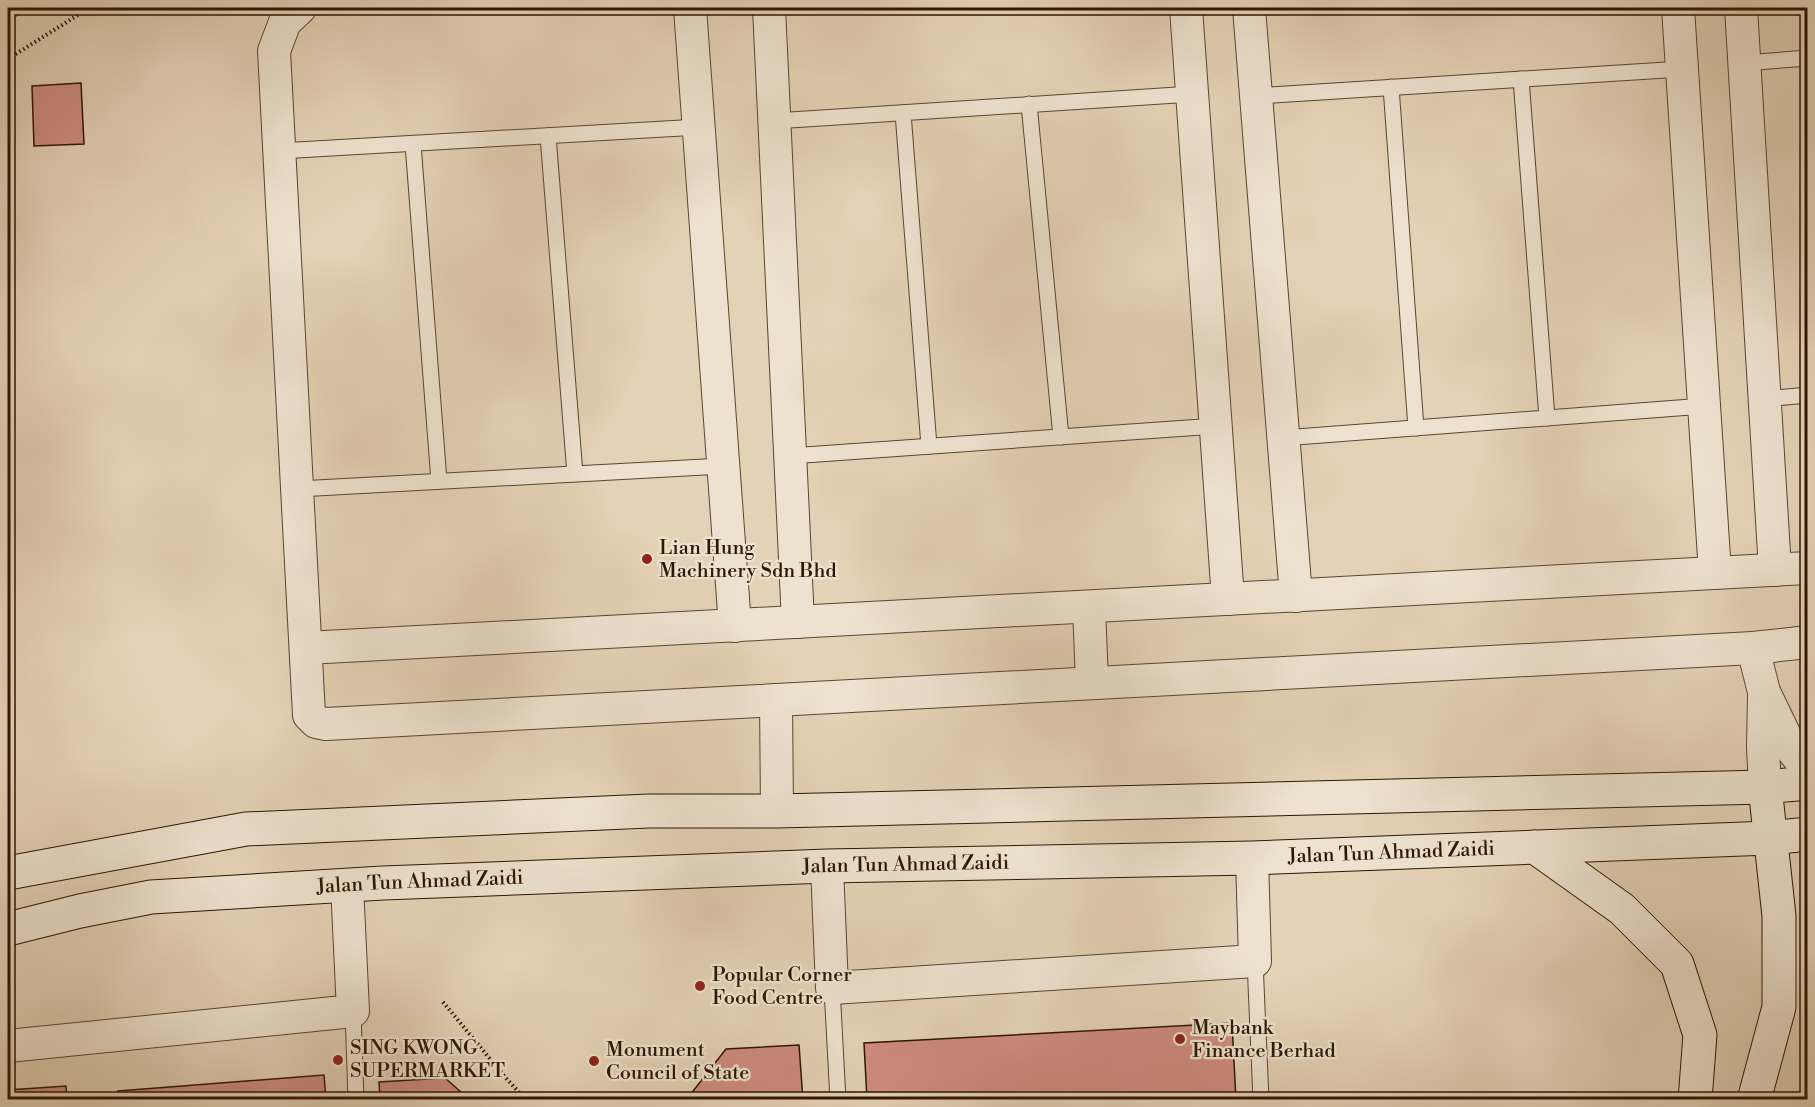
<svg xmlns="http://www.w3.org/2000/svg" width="1815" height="1107" font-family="'Libre Bodoni',serif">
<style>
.water{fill:#95b8ad;stroke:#6c7768;stroke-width:1.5}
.building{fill:#ce8c7e;stroke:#2e1500;stroke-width:1.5}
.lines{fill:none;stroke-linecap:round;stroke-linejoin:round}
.lane-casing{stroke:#5c442e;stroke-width:17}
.street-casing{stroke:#5c442e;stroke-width:34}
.secondary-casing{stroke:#2e1500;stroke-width:35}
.path{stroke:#2e1500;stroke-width:4;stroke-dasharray:1.5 3;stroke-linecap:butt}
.lane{stroke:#ede2d0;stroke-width:15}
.street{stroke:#ede2d0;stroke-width:32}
.secondary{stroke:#ede2d0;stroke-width:33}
.poi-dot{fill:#8f2418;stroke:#ede2d0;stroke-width:2}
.labels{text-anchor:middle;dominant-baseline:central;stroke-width:4.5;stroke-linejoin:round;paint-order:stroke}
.poi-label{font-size:20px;fill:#2e1500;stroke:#ede2d0;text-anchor:start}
.street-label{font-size:20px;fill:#2e1500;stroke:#ede2d0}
</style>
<rect width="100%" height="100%" fill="#e4d2b6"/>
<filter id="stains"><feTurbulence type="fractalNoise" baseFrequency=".00333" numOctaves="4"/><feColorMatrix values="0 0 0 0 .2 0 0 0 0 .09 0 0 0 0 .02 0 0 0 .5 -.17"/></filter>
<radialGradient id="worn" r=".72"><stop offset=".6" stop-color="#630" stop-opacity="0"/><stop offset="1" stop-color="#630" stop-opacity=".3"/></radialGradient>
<!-- water -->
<polygon class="water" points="8,8 30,8 8,21"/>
<!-- building -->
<g class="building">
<polygon points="81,83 84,144 34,146 32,86"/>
<polygon points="1232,1023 1236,1100 867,1100 864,1043"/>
<polygon points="799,1045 803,1100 686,1100 726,1049"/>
<polygon points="324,1075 326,1100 118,1100 118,1091"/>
<polygon points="445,1078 470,1100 380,1100 379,1082"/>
<polygon points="66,1086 67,1100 8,1100 8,1090"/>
</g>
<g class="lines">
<defs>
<g id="lane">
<polyline points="1744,63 1808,58"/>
<polyline points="1521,79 1547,418"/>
<polyline points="1391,87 1416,428"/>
<polyline points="1256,96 1682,69"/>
<polyline points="1029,104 1061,437"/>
<polyline points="903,113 929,446"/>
<polyline points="775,121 1192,94"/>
<polyline points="548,136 575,474"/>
<polyline points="413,144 439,481"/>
<polyline points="279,151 699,127"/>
<polyline points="1765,399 1808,395"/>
<polyline points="1283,438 1704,406"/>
<polyline points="790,456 1216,426"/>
<polyline points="298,489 723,466"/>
<polyline points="1255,961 1261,1100"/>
<polyline points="832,988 838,1100"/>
<polyline points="353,1011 356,1100"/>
</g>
<g id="street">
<polyline points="300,8 285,22 274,51 309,715 316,722 326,724 1753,648 1808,642"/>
<polyline points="690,8 735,626"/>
<polyline points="769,8 798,622"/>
<polyline points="1186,8 1228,599"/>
<polyline points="1249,8 1296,596"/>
<polyline points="1678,8 1715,573"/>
<polyline points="1741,8 1775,570"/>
<polyline points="1089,607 1092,683"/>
<polyline points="306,648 1808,568"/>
<polyline points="1753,648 1764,692 1791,748 1808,770"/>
<polyline points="1764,696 1763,747 1765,787"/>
<polyline points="776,700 777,811"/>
<polyline points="827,866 832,988 1255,961 1252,858"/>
<polyline points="8,1046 353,1011 347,885"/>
</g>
<g id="secondary">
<polyline points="1535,847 1622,909 1677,964 1700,1035 1695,1100"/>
<polyline points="8,873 246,829 649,811 777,811 1765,787 1808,783"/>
<path id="s1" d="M 8,929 L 80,911 L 151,897 L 383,883 L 827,866 L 1252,858 L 1769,838 L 1808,834"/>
<polyline points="1754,1100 1779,1007 1779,916 1765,787"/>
</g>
</defs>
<!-- lane casing -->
<use href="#lane" class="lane-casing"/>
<!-- street casing -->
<use href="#street" class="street-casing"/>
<!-- secondary casing -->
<use href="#secondary" class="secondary-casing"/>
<!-- path -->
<g class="path">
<polyline points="8,59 89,8"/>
<polyline points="443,1002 505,1077 526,1100"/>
</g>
<!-- lane -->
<use href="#lane" class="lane"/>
<!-- street -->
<use href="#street" class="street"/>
<!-- secondary -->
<use href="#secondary" class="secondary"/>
</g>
<!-- markers -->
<g class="poi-dot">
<circle cx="647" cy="559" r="6"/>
<circle cx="700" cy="986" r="6"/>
<circle cx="1180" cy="1039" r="6"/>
<circle cx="338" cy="1060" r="6"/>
<circle cx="594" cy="1061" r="6"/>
</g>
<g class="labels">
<!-- poi labels -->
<g class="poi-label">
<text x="659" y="548">Lian Hung<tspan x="659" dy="23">Machinery Sdn Bhd</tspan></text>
<text x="712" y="975">Popular Corner<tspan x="712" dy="23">Food Centre</tspan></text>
<text x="1192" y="1028">Maybank<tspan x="1192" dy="23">Finance Berhad</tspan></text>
<text x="350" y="1048">SING KWONG<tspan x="350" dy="23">SUPERMARKET</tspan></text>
<text x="606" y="1050">Monument<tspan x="606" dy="23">Council of State</tspan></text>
</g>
<!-- street labels -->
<g class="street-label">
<text stroke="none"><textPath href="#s1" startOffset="1388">Jalan Tun Ahmad Zaidi</textPath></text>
<text stroke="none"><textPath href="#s1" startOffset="902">Jalan Tun Ahmad Zaidi</textPath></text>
<text stroke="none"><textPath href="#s1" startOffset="416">Jalan Tun Ahmad Zaidi</textPath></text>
</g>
</g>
<!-- margin -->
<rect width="1815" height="1107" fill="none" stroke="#e4d2b6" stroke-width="30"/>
<rect x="9" y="9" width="1797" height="1089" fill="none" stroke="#2e1500" stroke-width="3"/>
<rect x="15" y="15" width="1785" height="1077" fill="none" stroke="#2e1500" stroke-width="1.5"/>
<rect width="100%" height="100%" filter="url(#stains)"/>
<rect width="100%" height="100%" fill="url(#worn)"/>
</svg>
